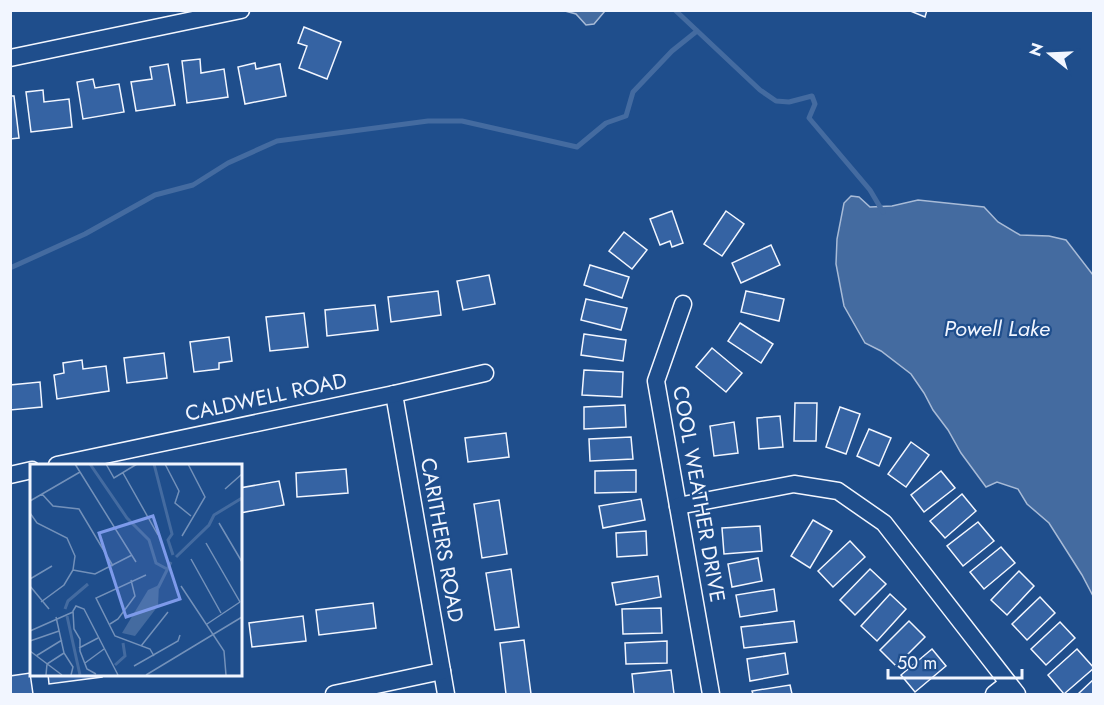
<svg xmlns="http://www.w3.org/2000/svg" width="1104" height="705" font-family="Jost,sans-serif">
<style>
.water{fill:#446ba0;stroke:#a8bbd7;stroke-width:1.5}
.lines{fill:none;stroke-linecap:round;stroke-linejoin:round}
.stream{stroke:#446ba0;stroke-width:5}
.building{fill:#3563a3;stroke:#f2f6ff;stroke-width:1.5}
.minor-casing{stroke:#f2f6ff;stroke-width:19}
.minor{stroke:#1f4e8c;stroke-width:16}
.labels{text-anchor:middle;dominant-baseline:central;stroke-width:4.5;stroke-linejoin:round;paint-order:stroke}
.street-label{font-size:21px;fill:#f2f6ff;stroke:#1f4e8c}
.water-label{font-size:22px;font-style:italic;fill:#f2f6ff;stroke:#1f4e8c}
.inset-river{fill:none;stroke:#446ba0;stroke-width:3}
.inset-road{fill:none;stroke:#7391ba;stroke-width:1.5}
.view{fill:#7d9aea;fill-opacity:0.15;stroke:#7d9aea;stroke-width:3}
.inset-edge{fill:none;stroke:#f2f6ff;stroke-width:3}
</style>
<rect width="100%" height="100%" fill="#1f4e8c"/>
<!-- water -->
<g class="water">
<polygon points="565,11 605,10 605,11 594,24 586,25 576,14"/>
<polygon points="851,196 859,197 870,207 892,206 918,200 984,207 998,222 1020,235 1049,236 1066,240 1093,275 1093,596 1082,575 1049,523 1027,504 1018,489 997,482 986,487 961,453 948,430 933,410 924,393 911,374 881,351 865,343 844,306 836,264 837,239 844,203"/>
</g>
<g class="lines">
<!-- stream -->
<g class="stream">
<polyline points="675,10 760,90 776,101 789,102 812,96 815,104 809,118 870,190 883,212"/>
<polyline points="10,268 85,234 155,195 193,185 228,163 277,141 428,121 462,121 577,147 606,123 626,116 633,92 672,51 697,31"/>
</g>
</g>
<!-- building -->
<g class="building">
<polygon points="908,10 927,10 925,17"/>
<polygon points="304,27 341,42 327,79 299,68 307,46 298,43"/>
<polygon points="200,59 201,73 224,69 228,97 187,103 182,61"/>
<polygon points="255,63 256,69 280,64 286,96 245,104 238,67"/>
<polygon points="168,64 175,105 136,111 131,82 152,79 150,67"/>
<polygon points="93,79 95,88 119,84 124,112 83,119 77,82"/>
<polygon points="43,90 44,102 69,99 72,127 31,132 26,92"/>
<polygon points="10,96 14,96 19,138 10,139"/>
<polygon points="672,211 683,243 672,247 670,241 660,245 650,219"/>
<polygon points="726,211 744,224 722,256 704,244"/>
<polygon points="624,232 647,250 632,269 609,251"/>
<polygon points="771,245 780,265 741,283 732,263"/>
<polygon points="590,265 629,277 622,298 584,285"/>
<polygon points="489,275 495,304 463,310 457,281"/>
<polygon points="438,291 441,315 391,322 388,297"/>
<polygon points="746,291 784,299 779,321 741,312"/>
<polygon points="586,299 627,308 621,330 581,320"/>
<polygon points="375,305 378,330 327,336 325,310"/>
<polygon points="304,313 308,347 270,351 266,317"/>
<polygon points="740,323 773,344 761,363 728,341"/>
<polygon points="584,334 626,340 623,361 581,355"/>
<polygon points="229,337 232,361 219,363 219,369 194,372 190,342"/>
<polygon points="712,348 742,373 726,392 696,367"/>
<polygon points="164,353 167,378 127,383 124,358"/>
<polygon points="82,360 83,369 106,366 109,391 57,399 54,375 64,373 63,363"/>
<polygon points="584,370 623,372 622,397 582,395"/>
<polygon points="40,382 42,407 10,410 10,385"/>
<polygon points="795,403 817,403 816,441 794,441"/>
<polygon points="625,405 626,427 584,429 584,407"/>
<polygon points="840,407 860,414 846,454 826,447"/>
<polygon points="780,416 783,447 759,449 757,418"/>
<polygon points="734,422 738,453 714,456 710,426"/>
<polygon points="869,429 891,438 879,466 857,456"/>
<polygon points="506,433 509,457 468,462 465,438"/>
<polygon points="631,437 633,459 590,461 589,439"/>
<polygon points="911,442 929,455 906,487 888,474"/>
<polygon points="346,469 348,493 297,497 296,473"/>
<polygon points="636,470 636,492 595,493 595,471"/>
<polygon points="941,471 955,488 924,512 911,495"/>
<polygon points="279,481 284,505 240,513 240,488"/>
<polygon points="962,494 976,511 945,538 930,521"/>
<polygon points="641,499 645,520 603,528 599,506"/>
<polygon points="499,500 507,554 482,558 474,504"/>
<polygon points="813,520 832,531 810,568 791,556"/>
<polygon points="978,522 994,541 963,566 947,546"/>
<polygon points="760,526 762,551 724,554 722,528"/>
<polygon points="646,531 647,555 617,557 616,533"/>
<polygon points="850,541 865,557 833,587 818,571"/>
<polygon points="1001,547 1015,563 984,589 970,572"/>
<polygon points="758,558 762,581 732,587 728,564"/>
<polygon points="511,569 519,627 495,630 486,573"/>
<polygon points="870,569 886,584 855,615 840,600"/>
<polygon points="1019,571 1034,586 1007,615 991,600"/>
<polygon points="658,576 661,597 616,605 612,583"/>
<polygon points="774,589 777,611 740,617 736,595"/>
<polygon points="890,594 906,609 877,641 861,626"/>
<polygon points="1040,597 1055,613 1027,640 1012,624"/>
<polygon points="373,603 376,628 319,635 316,610"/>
<polygon points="661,608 662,633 623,634 622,609"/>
<polygon points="303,616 306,641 252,647 249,623"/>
<polygon points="794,621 797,642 744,648 741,627"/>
<polygon points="909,621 925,637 896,666 880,650"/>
<polygon points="1060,622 1075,638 1046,665 1031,649"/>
<polygon points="524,640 531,694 506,694 500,643"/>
<polygon points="667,641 667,663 626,664 625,643"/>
<polygon points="932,649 946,666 915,692 901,675"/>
<polygon points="1077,649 1094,668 1064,694 1048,675"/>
<polygon points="785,653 788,674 750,681 747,659"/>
<polygon points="671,670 674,694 634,694 632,674"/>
<polygon points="30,673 33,694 10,694 10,676"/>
<polygon points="48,674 102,674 102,677 49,684"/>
<polygon points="1094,679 1094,694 1078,694"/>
<polygon points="790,685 792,694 753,694 752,691"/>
</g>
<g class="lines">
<defs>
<g id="minor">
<polyline points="10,58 241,10"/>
<polyline points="683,304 656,381 711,694"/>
<polyline points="394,394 446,694"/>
<polyline points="57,465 394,394 485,373"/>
<polyline points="10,475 32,470"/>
<polyline points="678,506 794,484 838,491 884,523 1017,694"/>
<polyline points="334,694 442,671"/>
<polyline points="994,694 1008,683"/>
</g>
</defs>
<!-- minor casing -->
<use href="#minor" class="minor-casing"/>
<!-- minor -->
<use href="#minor" class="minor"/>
</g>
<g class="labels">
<!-- street labels -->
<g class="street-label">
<text transform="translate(266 397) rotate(-12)">CALDWELL ROAD</text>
<text transform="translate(699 494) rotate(80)">COOL WEATHER DRIVE</text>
<text transform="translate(442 540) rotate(80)">CARITHERS ROAD</text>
</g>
<!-- water labels -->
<g class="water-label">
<text x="997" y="328">Powell Lake</text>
</g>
</g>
<!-- overview -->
<g transform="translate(30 464)">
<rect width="212" height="212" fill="#1f4e8c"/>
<path d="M 129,121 L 128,142 L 105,172 L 92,169 L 118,126 Z" fill="#446ba0"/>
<path class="inset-river" d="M 60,0 L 97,54 L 119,76 L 126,99 L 137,105M 124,0 L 142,70 L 138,76 L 143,91M 146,93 L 179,61 L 184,51 L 212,34M 128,124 L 141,98M 35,145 L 38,137 L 58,120M 37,152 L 50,211M 85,201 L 95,192 L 93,179"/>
<path class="inset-road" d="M 45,0 L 106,98M 76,0 L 84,14 L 107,0M 135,0 L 149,27 L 145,39 L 161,52M 93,9 L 128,71M 195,25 L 212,10M 12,30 L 23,42 L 49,45 L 83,102M 0,37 L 50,8M 0,49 L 7,59 L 37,74 L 45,92 L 43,106 L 34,121 L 11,138M 189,59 L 212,98M 152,72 L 175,33 L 158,0M 176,79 L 210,138M 161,95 L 191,149M 43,106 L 65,110 L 102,91M 116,111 L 66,134 L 85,172 L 120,185 L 124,192M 0,115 L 22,102M 0,122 L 19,145M 151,122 L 194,187 L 196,211M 26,153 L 34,189 L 43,203 L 41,211M 80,160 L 88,155 L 105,132 L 101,116M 177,160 L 210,138M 0,167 L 43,148M 0,177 L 29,167M 111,182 L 138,148M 49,184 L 68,174M 0,187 L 32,211M 6,192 L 32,176M 55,199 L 74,185M 104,202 L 148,177 L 150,171M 66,210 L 57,205 L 50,187 L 50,175 L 44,165 L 43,147 L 46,142 L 54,145 L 88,211M 16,211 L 17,200 L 34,189M 116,211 L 212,153"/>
<path class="view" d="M 123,52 L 150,135 L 96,153 L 69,69 Z"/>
<rect width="212" height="212" class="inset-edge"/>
</g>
<!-- border -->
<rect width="1104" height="705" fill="none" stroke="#f2f6ff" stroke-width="24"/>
<!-- north arrow -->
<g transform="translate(1050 54) rotate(288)" stroke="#1f4e8c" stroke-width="4.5" paint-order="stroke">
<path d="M0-4.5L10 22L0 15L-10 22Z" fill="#f2f6ff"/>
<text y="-9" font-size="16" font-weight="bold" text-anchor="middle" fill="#f2f6ff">N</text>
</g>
<!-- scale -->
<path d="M888 669v9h134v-9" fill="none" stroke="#f2f6ff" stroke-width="3"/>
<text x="897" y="669" font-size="18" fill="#f2f6ff" stroke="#1f4e8c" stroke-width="4.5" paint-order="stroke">50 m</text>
</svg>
